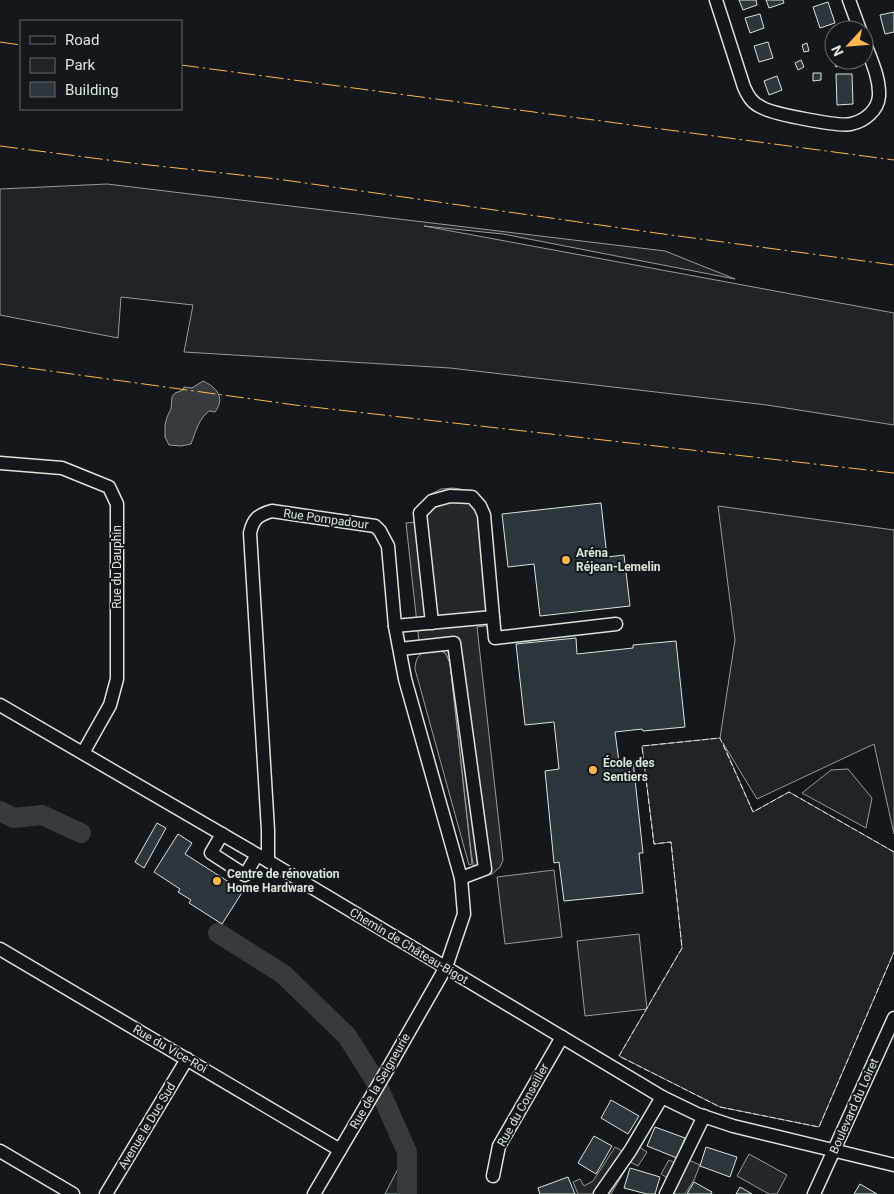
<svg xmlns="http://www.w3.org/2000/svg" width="894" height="1194" font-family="Roboto,sans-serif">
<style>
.green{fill:#202428;stroke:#939e99}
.parking{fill:#24282b;stroke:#939e99}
.water{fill:#363b3e;stroke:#939e99}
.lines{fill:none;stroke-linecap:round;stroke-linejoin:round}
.river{stroke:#363b3e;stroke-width:20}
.building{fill:#2c363c;stroke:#d8e6dc}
.minor-casing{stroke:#d8e6dc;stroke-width:15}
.minor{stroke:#14181c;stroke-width:12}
.fence{stroke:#d8e6dc;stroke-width:1;stroke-dasharray:6 2.5;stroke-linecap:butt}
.power{stroke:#ffb74d;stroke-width:1;stroke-dasharray:18 4 2.5 4;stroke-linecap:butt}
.poi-dot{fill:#ffb74d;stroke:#14181c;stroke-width:2}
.labels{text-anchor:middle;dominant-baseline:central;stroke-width:4;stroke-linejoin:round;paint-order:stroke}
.street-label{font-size:12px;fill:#d8e6dc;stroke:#14181c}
.poi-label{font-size:12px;font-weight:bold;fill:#d8e6dc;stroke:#14181c;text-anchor:start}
</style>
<rect width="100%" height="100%" fill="#14181c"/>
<!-- green -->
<g class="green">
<polygon points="107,184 665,251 735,279 503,234 424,226 894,313 894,425 767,405 450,368 184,352 193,305 121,297 118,338 0,315 0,189"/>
<polygon points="718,506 894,530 894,834 874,744 757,799 723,743 753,812 789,792 894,852 894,952 819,1127 720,1107 619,1056 682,948 671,842 654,844 642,746 720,738 735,640"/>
<path d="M 440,650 L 446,654 L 450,663 L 472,864 L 469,865 L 415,669 C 416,651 425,651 440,650 Z"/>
<polygon points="848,769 872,798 866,828 802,793 831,770"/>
<polygon points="407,1152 407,1194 385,1194 406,1153"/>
</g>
<!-- parking -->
<g class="parking">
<polygon points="453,488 466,490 477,496 499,624 477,627 503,860 500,867 492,874 475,877 471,851 450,663 446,654 440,650 420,651 406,523 416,522 419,505 431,494 441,489"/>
<polygon points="554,870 562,937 505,944 497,877"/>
<polygon points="639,934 647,1009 585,1016 577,941"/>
<polygon points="630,1141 647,1152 638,1166 630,1162 611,1194 578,1194 573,1182 580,1179 584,1186 593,1181 615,1147 622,1151"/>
<polygon points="749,1154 787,1175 777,1194 769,1194 737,1176"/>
<polygon points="680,1156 700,1165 694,1180 685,1194 660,1194 669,1179 661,1174 669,1160 677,1164"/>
</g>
<!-- water -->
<path class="water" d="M 203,381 C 216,387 226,397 215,412 L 209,411 C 198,420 196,431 191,444 L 181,446 L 169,445 L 165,437 L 165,425 L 167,417 L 171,409 L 172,397 L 175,393 L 183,390 L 184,387 L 192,388 Z"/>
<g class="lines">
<!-- river -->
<g class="river">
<polyline points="0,811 14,818 42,815 81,833"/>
<polyline points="218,933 283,974 347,1036 376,1082 407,1152 407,1194"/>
</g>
</g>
<!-- building -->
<g class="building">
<polygon points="739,0 756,0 757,5 743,10"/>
<polygon points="766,0 783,0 784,3 769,8"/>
<polygon points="828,2 835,23 820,28 813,7"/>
<polygon points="894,12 894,32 885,34 880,15"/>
<polygon points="760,14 764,28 750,33 745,18"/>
<polygon points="768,42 773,58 759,62 754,46"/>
<polygon points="834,42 834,60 849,60 850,62 836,67 828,45"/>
<polygon points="807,43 809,51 804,52 802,45"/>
<polygon points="801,60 804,67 798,70 795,63"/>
<polygon points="813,73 821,73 821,80 813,81"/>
<polygon points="836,74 852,74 853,104 837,105"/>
<polygon points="777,76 782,90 769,95 764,81"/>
<polygon points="601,503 607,557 624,555 630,606 540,616 534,564 508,567 502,514"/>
<polygon points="576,638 577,654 633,648 633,645 676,641 685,727 643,731 642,729 615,732 619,762 633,761 643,853 639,853 643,893 564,901 559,862 554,863 545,771 559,769 554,722 525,725 516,644"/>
<polygon points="157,823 166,828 144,868 135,862"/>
<polygon points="178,834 192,843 185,854 243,891 222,924 189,903 191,900 178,892 180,889 154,872"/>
<polygon points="611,1100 639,1116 628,1134 601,1118"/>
<polygon points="655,1127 685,1138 677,1158 647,1146"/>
<polygon points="594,1136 612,1146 596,1174 578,1163"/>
<polygon points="706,1147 737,1157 730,1177 700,1166"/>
<polygon points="630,1168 660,1177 655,1194 647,1194 624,1188"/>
<polygon points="568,1177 575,1194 540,1194 538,1188"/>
<polygon points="694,1182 712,1192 711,1194 687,1194"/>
<polygon points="860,1184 877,1194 854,1194"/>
<polygon points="740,1187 752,1194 736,1194"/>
</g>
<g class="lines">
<defs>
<g id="minor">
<path d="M 716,0 L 744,87 C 748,96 752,103 761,107 C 772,114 840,127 851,124 C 865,121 878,110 879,96 C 880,77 870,58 864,41"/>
<polyline points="849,0 860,30"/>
<polyline points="0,463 62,468 109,487 117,504 117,679 110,705 83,753"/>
<polyline points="493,617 495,638 616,624"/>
<polyline points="395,626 493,617 484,515 480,506 472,497 450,496 432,501 420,513 432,623"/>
<polyline points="400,649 454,643 485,869 461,878"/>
<polyline points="0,705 268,861 662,1097 697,1114 733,1126 894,1165"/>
<polyline points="222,834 211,853 245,875 257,855"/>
<path d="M 268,861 L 268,830 L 250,533 C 253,519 258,515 272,511 L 375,526 L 380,531 L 388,546 L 395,626 L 405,679 L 461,878 L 464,914 L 446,967 L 390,1065 L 314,1194"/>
<polyline points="0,949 340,1150"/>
<polyline points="0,1151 73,1194"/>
<polyline points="493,1176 499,1146 562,1037"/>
<polyline points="106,1194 187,1059"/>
<polyline points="600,1194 630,1151 662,1097"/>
<polyline points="666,1194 704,1116"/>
<polyline points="814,1194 894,1018"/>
</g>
</defs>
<!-- minor casing -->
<use href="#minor" class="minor-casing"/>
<!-- minor -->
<use href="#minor" class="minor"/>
<!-- fence -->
<polyline class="fence" points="894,852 789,792 753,812 720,738 642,746 654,844 671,842 682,948 619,1056 720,1107 819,1127 894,952"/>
<!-- power -->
<g class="power">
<polyline points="0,42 21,45"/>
<polyline points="181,65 894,160"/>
<polyline points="0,146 131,163 277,179 656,233 894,265"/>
<polyline points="0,364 295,405 894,473"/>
</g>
</g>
<!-- markers -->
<g class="poi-dot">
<circle cx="566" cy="560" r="5"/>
<circle cx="593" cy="770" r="5"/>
<circle cx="217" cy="881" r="5"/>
</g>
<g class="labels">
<!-- street labels -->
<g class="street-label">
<text transform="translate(326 519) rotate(8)">Rue Pompadour</text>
<text transform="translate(117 567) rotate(-90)">Rue du Dauphin</text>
<text transform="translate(409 946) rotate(31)">Chemin de Château-Bigot</text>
<text transform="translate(170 1049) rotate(30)">Rue du Vice-Roi</text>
<text transform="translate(380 1081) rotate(-60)">Rue de la Seigneurie</text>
<text transform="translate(523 1105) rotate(-61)">Rue du Conseiller</text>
<text transform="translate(854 1106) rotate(-66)">Boulevard du Loiret</text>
<text transform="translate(147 1126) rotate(-59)">Avenue le Duc Sud</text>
</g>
<!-- poi labels -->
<g class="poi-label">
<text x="576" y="553">Aréna<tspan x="576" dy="14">Réjean‑Lemelin</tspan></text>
<text x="603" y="763">École des<tspan x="603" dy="14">Sentiers</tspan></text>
<text x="227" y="874">Centre de rénovation<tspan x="227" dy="14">Home Hardware</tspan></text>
</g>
</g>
<!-- legend -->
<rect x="20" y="20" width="162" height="90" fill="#14181c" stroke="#626a69"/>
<rect x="30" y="36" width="25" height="8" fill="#14181c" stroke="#626a69"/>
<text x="65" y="45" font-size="15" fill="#d8e6dc">Road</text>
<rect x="30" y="58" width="25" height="15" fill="#202428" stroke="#626a69"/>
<text x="65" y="70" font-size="15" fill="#d8e6dc">Park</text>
<rect x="30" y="82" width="25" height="15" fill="#2c363c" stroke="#626a69"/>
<text x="65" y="95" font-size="15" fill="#d8e6dc">Building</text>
<!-- north arrow -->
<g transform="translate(849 45) rotate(244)"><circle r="24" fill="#14181c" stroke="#626a69"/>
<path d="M0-4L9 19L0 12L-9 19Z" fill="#ffb74d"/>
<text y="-8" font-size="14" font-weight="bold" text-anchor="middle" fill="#d8e6dc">N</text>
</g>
</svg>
